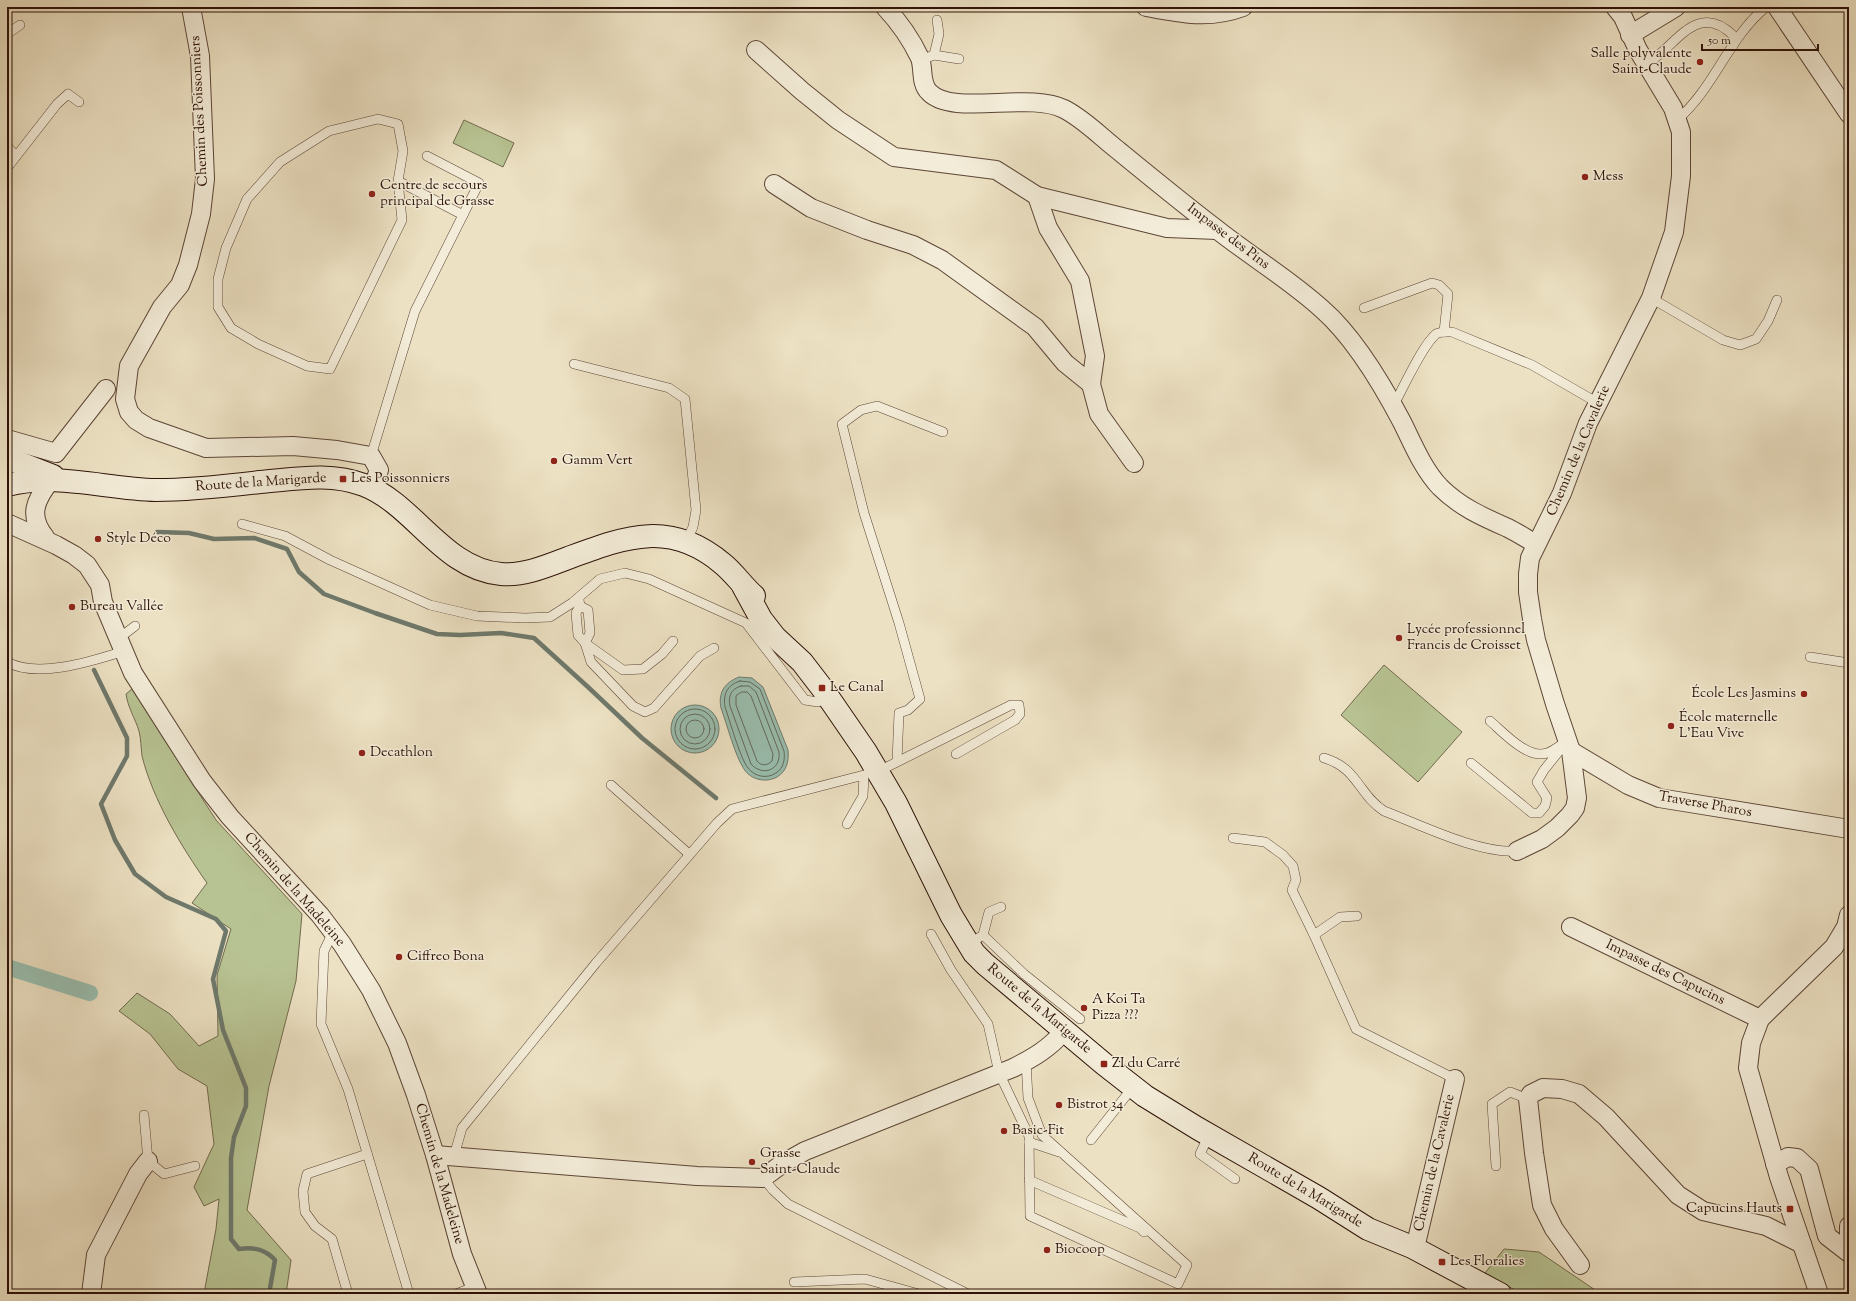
<svg xmlns="http://www.w3.org/2000/svg" width="1856" height="1301" font-family="'Sorts Mill Goudy',serif">
<style>
.green{fill:#b8c393;stroke:#726a4d}
.water{fill:#99beaf;stroke:#6e796c}
.lines{fill:none;stroke-linecap:round;stroke-linejoin:round}
.shore{stroke:#63685b;stroke-width:1}
.stream{stroke:#6e796c;stroke-width:4.5}
.canal{stroke:#99beaf;stroke-width:16}
.service-casing{stroke:#5d4636;stroke-width:10}
.minor-casing{stroke:#5d4636;stroke-width:20}
.secondary-casing{stroke:#2d1207;stroke-width:24}
.service{stroke:#f3ecd8;stroke-width:9}
.minor{stroke:#f3ecd8;stroke-width:18}
.secondary{stroke:#f3ecd8;stroke-width:22}
.poi-dot{fill:#8f2418;stroke:#f3ecd8;stroke-width:1.5}
.labels{text-anchor:middle;dominant-baseline:central;stroke-width:3;stroke-linejoin:round;paint-order:stroke}
.poi-label{font-size:14px;fill:#2d1207;stroke:#f3ecd8;text-anchor:start}
.street-label{font-size:14px;fill:#2d1207;stroke:#f3ecd8}
</style>
<rect width="100%" height="100%" fill="#ece1c3"/>
<filter id="stains"><feTurbulence type="fractalNoise" baseFrequency=".005" numOctaves="4"/><feColorMatrix values="0 0 0 0 .2 0 0 0 0 .09 0 0 0 0 .02 0 0 0 .5 -.17"/></filter>
<radialGradient id="worn" r=".72"><stop offset=".6" stop-color="#630" stop-opacity="0"/><stop offset="1" stop-color="#630" stop-opacity=".3"/></radialGradient>
<!-- green -->
<g class="green">
<polygon points="464,120 514,143 503,167 453,143"/>
<polygon points="1384,665 1462,732 1418,782 1341,715"/>
<path d="M 132,689 L 216,820 L 302,914 L 296,981 L 269,1086 L 247,1210 L 291,1260 L 286,1294 L 207,1294 L 205,1288 L 216,1229 L 219,1199 L 204,1206 L 194,1187 L 214,1144 L 207,1086 L 178,1069 L 150,1034 L 119,1011 L 137,993 L 170,1014 L 199,1046 L 218,1036 L 217,975 L 231,929 L 192,903 L 207,883 C 181,846 153,800 142,756 C 141,748 141,739 139,731 C 135,718 128,708 126,694 Z"/>
<polygon points="1504,1249 1539,1252 1601,1294 1522,1294 1485,1273"/>
</g>
<!-- water -->
<g class="water">
<path d="M 739,677 L 752,678 L 763,687 L 788,750 C 789,761 787,771 777,777 C 766,783 751,780 744,769 C 735,756 727,724 721,708 C 718,693 724,683 739,677 Z"/>
<circle cx="695" cy="729" r="24"/>
</g>
<g class="lines">
<!-- shore -->
<g class="shore">
<path d="M 740,681 L 750,682 L 760,689 L 784,751 C 785,759 784,768 776,773 C 767,779 755,777 748,768 C 740,758 730,721 725,707 C 723,694 727,685 740,681 Z"/>
<path d="M 741,686 L 749,686 L 756,692 L 779,752 C 781,770 763,777 751,764 L 730,706 C 728,696 731,689 741,686 Z"/>
<path d="M 742,692 L 747,692 L 751,696 L 773,754 L 772,761 C 767,766 761,766 757,761 L 736,705 L 736,696 Z"/>
<circle cx="695" cy="729" r="20"/>
<circle cx="695" cy="729" r="15"/>
<circle cx="695" cy="729" r="9"/>
</g>
<!-- stream -->
<g class="stream">
<polyline points="157,532 189,533 214,539 254,538 287,549 299,572 324,594 375,613 437,634 460,635 501,633 534,638 588,687 642,738 716,798"/>
<path d="M 94,670 L 127,738 L 127,756 L 101,804 L 115,840 L 135,874 L 166,897 L 216,919 L 226,931 L 213,979 L 223,1030 L 246,1088 L 246,1106 L 234,1137 L 231,1158 L 231,1239 L 239,1249 C 254,1247 265,1249 275,1260 L 269,1294"/>
</g>
<!-- canal -->
<polyline class="canal" points="7,967 90,993"/>
<defs>
<g id="service">
<polyline points="7,34 20,25"/>
<polyline points="934,55 939,34 937,20"/>
<polyline points="921,60 934,55 959,59"/>
<path d="M 1647,64 C 1677,45 1697,0 1734,36 L 1733,46"/>
<path d="M 1678,119 C 1714,88 1729,37 1766,7"/>
<polyline points="7,146 16,156"/>
<polyline points="7,168 57,104 68,94 79,102"/>
<polyline points="398,181 402,220 330,369 307,366 258,344 231,328 218,307 218,279 226,248 247,199 280,162 329,131 378,119 398,124 403,151 398,181 463,215"/>
<polyline points="1651,298 1723,340 1740,345 1756,339 1768,321 1777,300"/>
<polyline points="1364,308 1432,283 1439,285 1448,294 1444,332"/>
<polyline points="574,364 669,388 685,399 696,510 693,527 686,542"/>
<path d="M 1392,403 L 1398,397 C 1407,380 1423,345 1436,334 C 1441,331 1447,332 1452,332 L 1532,365 L 1598,403"/>
<polyline points="371,456 415,311 479,183 427,156"/>
<polyline points="242,524 285,536 330,560 430,605 477,616 525,618 550,617 572,603 600,579 625,573 649,579 746,623 805,700 818,702 828,696"/>
<polyline points="579,600 580,606 576,613 578,635 585,643 623,670 643,669 662,654 673,641"/>
<polyline points="580,606 588,610 590,633 585,643 591,662 633,706 645,712 654,708 700,656 714,648"/>
<polyline points="118,639 135,626"/>
<polyline points="1810,657 1849,663"/>
<path d="M 7,662 C 38,679 92,661 124,651"/>
<path d="M 1324,758 C 1358,768 1358,794 1384,811 C 1421,825 1479,854 1517,851"/>
<polyline points="897,761 899,713 908,710 920,699 899,623 864,513 842,424 861,410 877,406 943,432"/>
<path d="M 1471,763 L 1532,813 L 1539,813 L 1545,806 L 1547,798 L 1537,782 L 1544,770 L 1568,740 C 1562,744 1554,751 1547,753 C 1528,760 1503,732 1490,721"/>
<polyline points="877,772 1011,705 1019,705 1020,714 1015,720 956,754"/>
<polyline points="611,785 689,854"/>
<polyline points="1233,838 1265,842 1283,855 1293,866 1296,880 1292,890 1314,935 1356,1029 1455,1079"/>
<polyline points="333,932 324,951 321,1024 348,1089 409,1294"/>
<polyline points="931,934 951,970 988,1024 999,1073 1029,1136 1030,1216 1178,1284 1187,1265 1042,1135 1028,1098 1026,1061"/>
<polyline points="983,935 989,912 1001,907"/>
<polyline points="1314,935 1340,917 1357,916"/>
<polyline points="969,944 983,935 1024,974 1080,1019"/>
<polyline points="144,1115 148,1161 164,1174 195,1166"/>
<polyline points="1209,1135 1200,1154 1235,1179"/>
<polyline points="1091,1140 1133,1087"/>
<polyline points="1029,1142 1059,1152"/>
<polyline points="454,1156 462,1128 596,963 717,823 732,809 864,775 863,796 847,824"/>
<polyline points="1496,1166 1492,1104 1510,1092 1528,1099"/>
<polyline points="763,1178 773,1190 788,1204 968,1294"/>
<polyline points="1029,1180 1140,1228 1144,1232"/>
<polyline points="794,1282 865,1279 919,1294"/>
<polyline points="348,1294 332,1239 315,1226 305,1212 303,1191 307,1174 367,1154"/>
<polyline points="456,1294 474,1287"/>
</g>
<g id="minor">
<polyline points="191,7 200,56 205,179 201,214 188,265 180,285 162,307 129,366 125,399 129,412 136,420 149,428 206,448 293,446 337,450 371,456 379,470 372,489"/>
<path d="M 885,7 C 899,22 911,39 920,58 C 924,69 920,83 929,92 C 952,117 1029,91 1064,109 C 1082,118 1098,134 1114,147 C 1147,174 1181,202 1215,228 C 1250,256 1289,279 1322,309 C 1354,337 1382,384 1402,422 C 1413,444 1423,469 1440,487 C 1460,507 1483,517 1508,528 C 1518,533 1527,539 1536,544"/>
<path d="M 1146,7 C 1181,13 1208,20 1243,7"/>
<polyline points="1777,7 1849,114"/>
<polyline points="1630,35 1676,7"/>
<polyline points="756,50 802,91 838,120 894,157 996,170 1037,196 1167,228 1217,230"/>
<polyline points="774,184 811,208 867,230 913,245 942,260 1035,327 1065,363 1091,384 1095,356 1080,281 1048,228 1037,196"/>
<polyline points="1091,384 1099,414 1134,463"/>
<polyline points="7,439 56,453 106,389"/>
<polyline points="7,523 56,545 74,555 87,565 100,585 103,602 133,673 202,781 230,817 320,915 342,944 371,990 397,1043 416,1095 435,1155 462,1254 478,1294"/>
<path d="M 45,537 C 28,516 35,500 51,480"/>
<polyline points="1571,751 1628,785 1659,798 1849,829"/>
<polyline points="1517,851 1542,839 1557,828 1570,815 1575,808 1577,798 1571,751 1555,704 1536,640 1532,619 1528,592 1528,574 1530,558 1562,493 1588,423 1651,298 1674,232 1681,176 1681,132 1673,108 1638,50 1623,17 1615,7"/>
<polyline points="1571,927 1760,1019"/>
<path d="M 435,1155 L 697,1176 L 763,1178 L 782,1164 L 805,1151 L 1013,1068 C 1033,1058 1050,1048 1064,1031"/>
<polyline points="1775,1164 1788,1157 1797,1158 1809,1169 1827,1236 1849,1253"/>
<polyline points="1849,1226 1849,1239"/>
<polyline points="1415,1248 1455,1079"/>
<polyline points="1580,1265 1554,1229 1542,1205 1534,1153 1528,1099 1531,1094 1543,1088 1562,1089 1579,1094 1606,1117 1678,1195 1703,1211 1766,1226 1802,1244"/>
<polyline points="91,1294 96,1255 138,1174 148,1161"/>
<polyline points="1819,1294 1779,1177 1748,1068 1751,1043 1760,1019 1834,947 1846,927 1849,915"/>
</g>
<g id="secondary">
<polyline points="7,458 53,476"/>
<path d="M 7,485 C 56,472 106,489 156,490 C 190,490 226,486 260,482 C 296,479 330,472 364,485 C 415,505 443,569 501,574 C 524,576 547,566 568,558 C 625,537 670,519 723,564 C 734,573 743,586 754,596"/>
<polyline points="743,586 761,619 775,637 802,662 822,688 866,752 896,803 951,915 974,953 985,964 1104,1064 1145,1096 1197,1128 1319,1198 1368,1229 1412,1247 1500,1294"/>
</g>
</defs>
<!-- service casing -->
<use href="#service" class="service-casing"/>
<!-- minor casing -->
<use href="#minor" class="minor-casing"/>
<!-- secondary casing -->
<use href="#secondary" class="secondary-casing"/>
<!-- service -->
<use href="#service" class="service"/>
<!-- minor -->
<use href="#minor" class="minor"/>
<!-- secondary -->
<use href="#secondary" class="secondary"/>
</g>
<!-- markers -->
<g class="poi-dot">
<circle cx="1700" cy="62" r="4"/>
<circle cx="1585" cy="177" r="4"/>
<circle cx="372" cy="194" r="4"/>
<circle cx="554" cy="461" r="4"/>
<rect x="339" y="475" width="8" height="8" rx="2"/>
<circle cx="98" cy="539" r="4"/>
<circle cx="72" cy="607" r="4"/>
<circle cx="1399" cy="638" r="4"/>
<rect x="818" y="684" width="8" height="8" rx="2"/>
<circle cx="1804" cy="694" r="4"/>
<circle cx="1671" cy="726" r="4"/>
<circle cx="362" cy="753" r="4"/>
<circle cx="399" cy="957" r="4"/>
<circle cx="1084" cy="1008" r="4"/>
<rect x="1100" y="1060" width="8" height="8" rx="2"/>
<circle cx="1059" cy="1105" r="4"/>
<circle cx="1004" cy="1131" r="4"/>
<circle cx="752" cy="1162" r="4"/>
<rect x="1786" y="1205" width="8" height="8" rx="2"/>
<circle cx="1047" cy="1250" r="4"/>
<rect x="1438" y="1258" width="8" height="8" rx="2"/>
</g>
<g class="labels">
<!-- poi labels -->
<g class="poi-label">
<text x="1692" y="54" text-anchor="end">Salle polyvalente<tspan x="1692" dy="16">Saint-Claude</tspan></text>
<text x="1593" y="177">Mess</text>
<text x="380" y="186">Centre de secours<tspan x="380" dy="16">principal de Grasse</tspan></text>
<text x="562" y="461">Gamm Vert</text>
<text x="351" y="479">Les Poissonniers</text>
<text x="106" y="539">Style Déco</text>
<text x="80" y="607">Bureau Vallée</text>
<text x="1407" y="630">Lycée professionnel<tspan x="1407" dy="16">Francis de Croisset</tspan></text>
<text x="830" y="688">Le Canal</text>
<text x="1796" y="694" text-anchor="end">École Les Jasmins</text>
<text x="1679" y="718">École maternelle<tspan x="1679" dy="16">L'Eau Vive</tspan></text>
<text x="370" y="753">Decathlon</text>
<text x="407" y="957">Ciffreo Bona</text>
<text x="1092" y="1000">A Koi Ta<tspan x="1092" dy="16">Pizza ???</tspan></text>
<text x="1112" y="1064">ZI du Carré</text>
<text x="1067" y="1105">Bistrot 34</text>
<text x="1012" y="1131">Basic-Fit</text>
<text x="760" y="1154">Grasse<tspan x="760" dy="16">Saint-Claude</tspan></text>
<text x="1782" y="1209" text-anchor="end">Capucins Hauts</text>
<text x="1055" y="1250">Biocoop</text>
<text x="1450" y="1262">Les Floralies</text>
</g>
<!-- street labels -->
<g class="street-label">
<text transform="translate(200 111) rotate(-93)">Chemin des Poissonniers</text>
<text transform="translate(1228 237) rotate(37)">Impasse des Pins</text>
<text transform="translate(1579 451) rotate(-67)">Chemin de la Cavalerie</text>
<text transform="translate(261 483) rotate(-4)">Route de la Marigarde</text>
<text transform="translate(1705 805) rotate(10)">Traverse Pharos</text>
<text transform="translate(294 890) rotate(49)">Chemin de la Madeleine</text>
<text transform="translate(1665 973) rotate(26)">Impasse des Capucins</text>
<text transform="translate(1039 1009) rotate(40)">Route de la Marigarde</text>
<text transform="translate(1435 1163) rotate(-77)">Chemin de la Cavalerie</text>
<text transform="translate(439 1174) rotate(74)">Chemin de la Madeleine</text>
<text transform="translate(1305 1191) rotate(31)">Route de la Marigarde</text>
</g>
</g>
<!-- margin -->
<rect width="1856" height="1301" fill="none" stroke="#ece1c3" stroke-width="24"/>
<rect x="8" y="8" width="1840" height="1285" fill="none" stroke="#2d1207" stroke-width="2"/>
<rect x="12" y="12" width="1832" height="1277" fill="none" stroke="#2d1207"/>
<!-- scale -->
<path d="M1702 44v6h116v-6" fill="none" stroke="#2d1207" stroke-width="2"/>
<text x="1708" y="44" font-size="12" fill="#2d1207" stroke="#f3ecd8" stroke-width="3" paint-order="stroke">50 m</text>
<rect width="100%" height="100%" filter="url(#stains)"/>
<rect width="100%" height="100%" fill="url(#worn)"/>
</svg>
